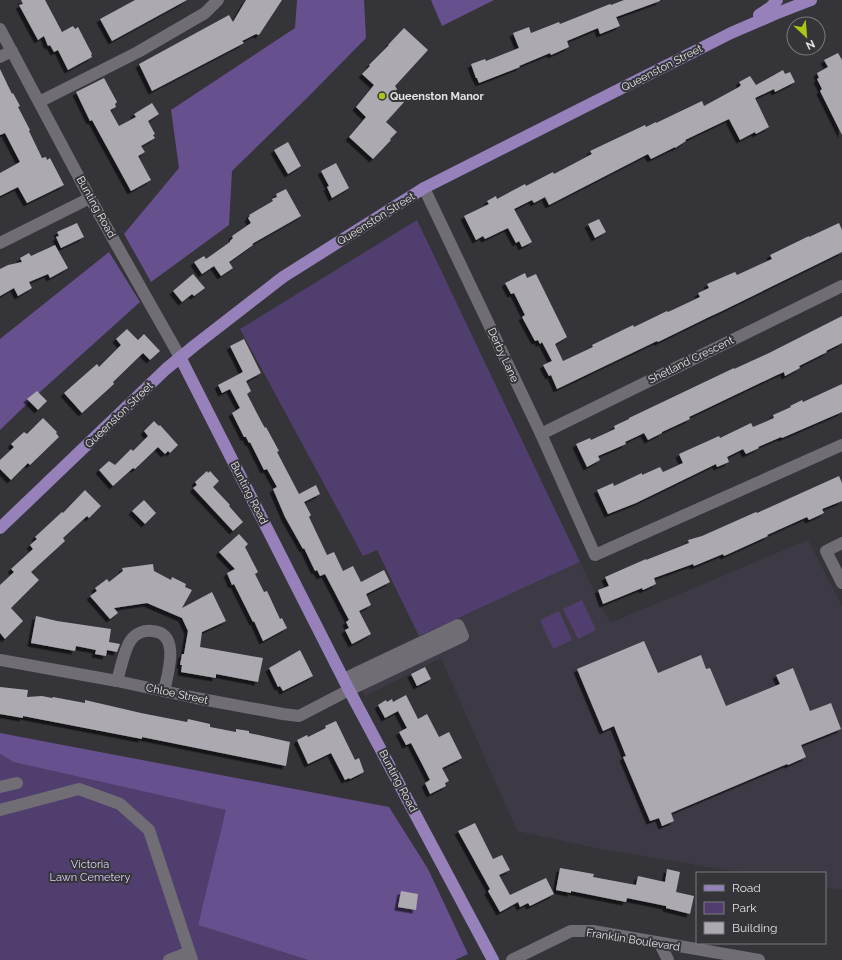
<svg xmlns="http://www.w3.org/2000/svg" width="842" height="960" font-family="Raleway,sans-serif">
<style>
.built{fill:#3d3a45}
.green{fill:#503f6e}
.forest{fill:#67508e}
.building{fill:#acaab0;filter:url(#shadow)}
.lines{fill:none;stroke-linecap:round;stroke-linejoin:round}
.minor{stroke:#706e74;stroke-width:12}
.major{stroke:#9681bb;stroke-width:12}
.poi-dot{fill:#abc716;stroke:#353439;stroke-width:1.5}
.labels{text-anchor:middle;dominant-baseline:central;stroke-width:4;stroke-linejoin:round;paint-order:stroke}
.street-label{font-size:11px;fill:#e2e1e4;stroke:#353439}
.poi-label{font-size:11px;font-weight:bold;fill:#e2e1e4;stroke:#353439;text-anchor:start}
.park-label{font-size:11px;fill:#ddd2f7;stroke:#353439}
</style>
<defs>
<filter id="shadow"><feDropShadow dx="-3.5" dy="3.5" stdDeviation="0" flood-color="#0009"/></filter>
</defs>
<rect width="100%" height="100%" fill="#353439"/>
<!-- built -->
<polygon class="built" points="808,540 842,606 842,890 825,887 825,873 745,873 601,849 517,831 441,658 365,696 352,667 580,562 610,623"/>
<!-- green -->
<g class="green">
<polygon points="417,220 580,562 419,636 377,550 363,556 240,329"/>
<polygon points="582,600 596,630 578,639 563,609"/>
<polygon points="559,611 572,640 553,649 540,620"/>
<polygon points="0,754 13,762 227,810 198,925 308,960 0,960"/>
</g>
<!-- forest -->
<g class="forest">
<polygon points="297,0 364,0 366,38 307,98 232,171 229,225 151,282 124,234 179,168 171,110 295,28"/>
<polygon points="431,0 494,0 442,26"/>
<polygon points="109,252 140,302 30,401 0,430 0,339"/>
<polygon points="0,733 389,807 428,869 468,954 455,960 308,960 198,925 226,810 13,762 0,754"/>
</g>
<!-- building -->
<g class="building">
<polygon points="21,0 45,0 62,32 73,26 75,29 78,27 92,54 91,55 92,57 68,70 58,50 54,52 50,45 48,46 44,36 38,40 19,5 23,4"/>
<polygon points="135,0 187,0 112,41 100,19"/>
<polygon points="246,0 282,0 259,35 256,34 242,41 244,43 152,91 139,64 229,15 233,22"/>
<polygon points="624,0 660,0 660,1 616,17 620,26 600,34 598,28 567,41 569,47 551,55 550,53 519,66 520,67 479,83 477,78 476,78 471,64 485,59 486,61 519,48 513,33 529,27 531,33 559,22 560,24 610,4 611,5"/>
<polygon points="404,28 428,50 395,86 397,89 395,92 405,101 386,122 397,132 390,139 391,140 373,159 349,137 366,117 356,107 374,85 362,74 370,66 369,65 389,45 388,45"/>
<polygon points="838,53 842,60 842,135 820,91 822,89 817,79 819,78 817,73 828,67 824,60"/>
<polygon points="0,69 12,94 13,93 20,106 18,107 30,130 29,131 42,158 46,157 47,160 50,158 64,185 27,203 18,187 0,196 0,173 20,162 5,133 0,135"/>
<polygon points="783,70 785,74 790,72 795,82 775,92 774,89 755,98 769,127 756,134 755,132 740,140 729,119 685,140 686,141 675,148 675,147 651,159 648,154 549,205 545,197 534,203 532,200 514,209 532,242 522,247 519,241 516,243 508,228 485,239 483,236 476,240 464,216 489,204 487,201 496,196 497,199 525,184 526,186 553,172 554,174 592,154 590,151 645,125 646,127 656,122 656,123 702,101 704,106 739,87 741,85 739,82 750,76 756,85"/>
<polygon points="104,78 117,102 115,104 116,107 110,110 119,126 136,117 134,114 152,103 159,114 148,121 155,134 153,135 155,138 141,146 145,152 138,156 151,180 131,191 92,120 90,121 76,92"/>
<polygon points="288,142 301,166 288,174 274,150"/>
<polygon points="336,163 349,188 332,198 327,187 329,186 321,171"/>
<polygon points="286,189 301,216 252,244 253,245 229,262 233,268 221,276 214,266 202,274 194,262 204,256 206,259 230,242 230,241 233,238 232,236 251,223 248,218 250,216 249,215 273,201 272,199 277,197 276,194"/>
<polygon points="599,219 606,232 595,238 588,224"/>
<polygon points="77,223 84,237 61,248 56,237 59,236 57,232"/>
<polygon points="839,223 842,230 842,252 722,311 709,317 658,342 657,341 557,389 551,375 549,376 543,365 552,361 542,342 540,344 538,340 535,341 522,317 525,315 514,293 511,294 505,283 525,273 527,278 536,274 567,337 555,344 563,361 593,347 592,345 633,325 634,327 667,311 668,312 700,297 698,293 709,288 707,284 735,272 737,275 772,259 770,255 809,236 809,237"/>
<polygon points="55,245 68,268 50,278 48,274 29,282 32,288 18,296 14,288 0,296 0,269 8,265 22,262 20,258 29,253 31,256"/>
<polygon points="193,274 205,288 194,296 192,294 182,302 173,291"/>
<polygon points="842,316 842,343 826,351 827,352 799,366 800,368 785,376 784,372 777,375 689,417 690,419 662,432 662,433 648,440 644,433 625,442 626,444 598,456 600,460 587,467 576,444 590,438 591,440 615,429 614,426 629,419 629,418 734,368 734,369 769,353"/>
<polygon points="127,329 138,340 144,334 160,351 150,360 143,353 113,382 114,384 82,413 64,393 97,364 99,367 121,345 116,339"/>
<polygon points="244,339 261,373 246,381 251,391 247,394 261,421 265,428 266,427 279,451 277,452 299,494 316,485 320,494 304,502 311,515 309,517 327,555 334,552 343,571 353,566 361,582 384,570 390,582 366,594 371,605 359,611 371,634 352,644 345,630 349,628 346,622 349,620 335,593 325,574 320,576 317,570 315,571 304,548 303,549 285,517 273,489 277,487 267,469 264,470 250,442 249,443 246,437 244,437 232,413 240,408 230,389 222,393 218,385 243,372 230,346"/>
<polygon points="842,384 842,412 782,438 781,437 758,447 759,448 746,454 743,449 727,457 729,462 717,467 716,464 636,503 608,514 597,490 613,483 614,486 642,473 642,475 660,467 663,472 683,463 679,454 719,436 720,438 751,423 753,427 774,418 773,415 791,407 790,406 802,400 803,402"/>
<polygon points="37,391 47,401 38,410 27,399"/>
<polygon points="43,418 57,432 56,433 59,437 30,465 28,463 11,480 0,469 0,460 14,447 11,444 24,432 27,434"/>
<polygon points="154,421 159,426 160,425 178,445 170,453 168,451 165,454 158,447 135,469 133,468 113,486 99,470 109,461 115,465 131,449 133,451 148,436 144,431"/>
<polygon points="207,471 208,473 210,471 219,481 213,487 230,505 229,506 243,522 233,531 193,488 197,485 195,482"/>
<polygon points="839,476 842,483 842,501 822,509 824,513 809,520 807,517 767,535 768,536 724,556 723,554 694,566 693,564 654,578 656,584 643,590 642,588 603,604 598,590 609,586 605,577 646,559 646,560 689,543 688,540 702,536 756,512 757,513"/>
<polygon points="85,490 101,506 89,518 87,516 63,538 65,541 31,572 39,580 11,608 23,621 5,639 0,633 0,585 14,572 11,569 33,549 30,545 37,539 35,537 62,512 63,513"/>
<polygon points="144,500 156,513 145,524 132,511"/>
<polygon points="239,534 248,544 245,547 258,572 255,574 264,592 267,591 280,619 282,618 287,628 263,641 254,621 253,622 234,584 232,585 227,573 235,569 219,552"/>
<polygon points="153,564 154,571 171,580 172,577 186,584 185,587 192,590 182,608 212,592 226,621 202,632 200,647 263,658 258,682 216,674 216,678 181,672 182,665 180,665 182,654 184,654 188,631 182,618 147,603 114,608 118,613 110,619 90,596 97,591 95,588 107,579 109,582 123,571 122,568"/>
<polygon points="36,616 57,621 111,629 109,642 120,644 117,652 107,650 106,656 95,654 96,650 76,646 75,651 31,643"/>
<polygon points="644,641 658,673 701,655 706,669 710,668 726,706 780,684 776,675 793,668 810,711 831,703 841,729 801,745 806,757 788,765 787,764 671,813 674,821 662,826 659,818 650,821 623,757 626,756 614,726 603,731 577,669"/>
<polygon points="300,650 313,676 283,691 280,686 278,687 269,668"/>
<polygon points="425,667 431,679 417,686 411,674"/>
<polygon points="0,687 28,690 27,697 42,696 52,698 53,697 85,703 85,700 141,713 187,722 188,719 210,724 210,727 236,732 236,729 249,731 249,733 290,742 286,766 142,737 142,739 23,716 23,718 0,714"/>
<polygon points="406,695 418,719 427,714 439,737 449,732 462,758 442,768 449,781 445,783 446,786 430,794 425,783 430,780 422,764 411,743 406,745 399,732 407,728 398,711 385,718 378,705 386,700 387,702 392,699 393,702"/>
<polygon points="336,721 355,760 359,758 364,772 350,779 349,778 345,780 331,753 308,764 297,740 307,735 308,737 326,728 325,726"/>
<polygon points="475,823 493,859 502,855 510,870 499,875 510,895 546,878 554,894 530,906 528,903 520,907 518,902 500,912 488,891 490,889 458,831"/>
<polygon points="560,868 594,874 593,877 636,885 638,876 665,882 667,869 680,872 676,892 694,896 690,914 666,908 666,906 627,898 626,902 571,891 571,893 556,890"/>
<polygon points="401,891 418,894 416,910 398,907"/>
</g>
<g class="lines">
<!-- minor -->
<g class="minor">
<polyline points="0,29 90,198 180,357"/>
<polyline points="0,57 12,51"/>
<polyline points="39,102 138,52 205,13 218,0"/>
<polyline points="424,188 541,434 595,555 842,445"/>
<polyline points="0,243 90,198"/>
<polyline points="541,434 842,286"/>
<polyline points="842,543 826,551 842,583"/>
<polyline points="0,660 117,681 196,698 283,714 299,716 349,690 463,636 458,625 344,679"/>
<path d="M 117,681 C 120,671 125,647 131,640 C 136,633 144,630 152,631 C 181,633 168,673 164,691"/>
<polyline points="0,787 17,783"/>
<polyline points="0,810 79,789 120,804 149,830 192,960"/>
<polyline points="660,944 668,960"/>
<polyline points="169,960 189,952"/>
<polyline points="512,960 571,931 593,931 759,960"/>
</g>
<!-- major -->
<g class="major">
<polyline points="759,15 771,7 777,0"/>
<polyline points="180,357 349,690 493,960"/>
<polyline points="0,528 166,369 194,346 283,277 424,188 731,33 775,14 811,0"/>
</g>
</g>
<!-- markers -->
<circle class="poi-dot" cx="382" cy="96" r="4"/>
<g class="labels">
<!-- street labels -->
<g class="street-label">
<text transform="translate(662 68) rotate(-27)">Queenston Street</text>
<text transform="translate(96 207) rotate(61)">Bunting Road</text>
<text transform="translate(376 219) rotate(-32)">Queenston Street</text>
<text transform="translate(503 355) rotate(65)">Derby Lane</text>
<text transform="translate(691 360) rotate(-26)">Shetland Crescent</text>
<text transform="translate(119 415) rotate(-44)">Queenston Street</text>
<text transform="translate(249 493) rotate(63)">Bunting Road</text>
<text transform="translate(177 694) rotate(12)">Chloe Street</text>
<text transform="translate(398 781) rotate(62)">Bunting Road</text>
<text transform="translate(633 940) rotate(9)">Franklin Boulevard</text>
</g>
<!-- poi labels -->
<g class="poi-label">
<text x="390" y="96">Queenston Manor</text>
</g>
<!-- park labels -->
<g class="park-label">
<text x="90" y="864">Victoria<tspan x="90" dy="13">Lawn Cemetery</tspan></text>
</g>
</g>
<!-- legend -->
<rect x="696" y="872" width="130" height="72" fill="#353439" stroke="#7a797d"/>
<rect x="704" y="885" width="20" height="6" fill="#9681bb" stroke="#7a797d"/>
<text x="732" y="892" font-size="12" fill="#e2e1e4">Road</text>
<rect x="704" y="902" width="20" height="12" fill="#503f6e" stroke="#7a797d"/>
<text x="732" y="912" font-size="12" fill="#e2e1e4">Park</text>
<rect x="704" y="922" width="20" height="12" fill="#acaab0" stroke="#7a797d"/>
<text x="732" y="932" font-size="12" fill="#e2e1e4">Building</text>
<!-- north arrow -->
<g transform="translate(806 36) rotate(154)"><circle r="19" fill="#353439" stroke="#7a797d"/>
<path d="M0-3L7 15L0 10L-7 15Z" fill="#abc716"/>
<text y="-6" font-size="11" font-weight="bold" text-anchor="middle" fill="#e2e1e4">N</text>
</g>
</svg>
